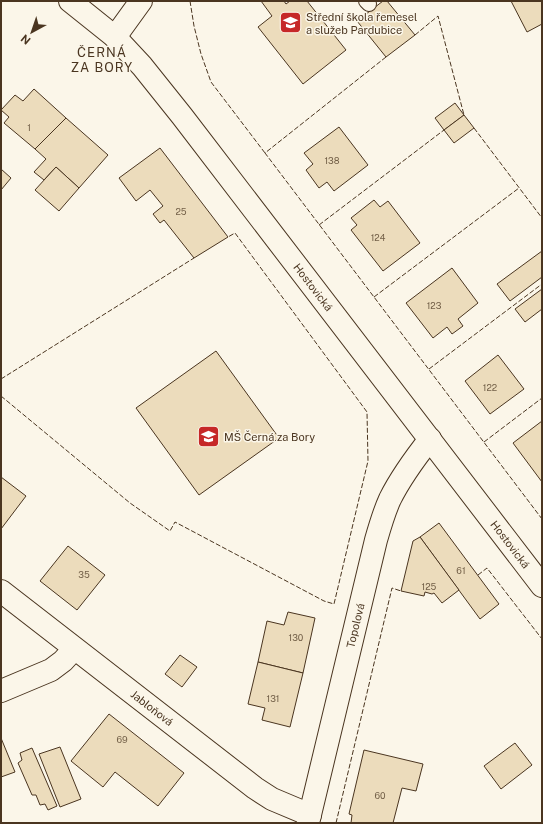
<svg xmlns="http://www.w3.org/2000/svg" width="543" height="824" font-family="'Public Sans',sans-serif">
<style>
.building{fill:#ecdcbc;stroke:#4a3520}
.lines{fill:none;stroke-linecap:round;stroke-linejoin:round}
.service-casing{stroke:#4a3520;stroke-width:16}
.minor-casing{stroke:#4a3520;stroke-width:24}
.tertiary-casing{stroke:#4a3520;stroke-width:24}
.secondary-casing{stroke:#4a3520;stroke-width:24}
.service{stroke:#fbf6e9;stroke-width:14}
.minor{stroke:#fbf6e9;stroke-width:22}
.tertiary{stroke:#fbf6e9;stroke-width:22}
.secondary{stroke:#fbf6e9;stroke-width:22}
.fence{stroke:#4a3520;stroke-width:1;stroke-dasharray:5 2;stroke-linecap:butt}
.labels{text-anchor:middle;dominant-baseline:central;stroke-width:3;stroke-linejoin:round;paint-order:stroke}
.number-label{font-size:9px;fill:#725f47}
.poi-label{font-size:11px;fill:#4a3520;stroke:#fbf6e9;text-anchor:start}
.street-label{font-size:11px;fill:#4a3520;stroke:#fbf6e9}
.quarter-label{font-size:13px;letter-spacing:1px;fill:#4a3520;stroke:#fbf6e9}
</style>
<rect width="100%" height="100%" fill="#fbf6e9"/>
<!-- building -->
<g class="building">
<polygon points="261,1 284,1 286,4 290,1 307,1 346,50 303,84 258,27 272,16"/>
<polygon points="383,1 387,1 415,35 386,57 357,21"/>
<polygon points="511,1 542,1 542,24 527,32"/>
<polygon points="34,89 66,118 35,149 4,123 9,117 1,110 15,95 23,101"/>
<polygon points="455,103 464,115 444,130 435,118"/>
<polygon points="464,115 474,128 454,143 444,130"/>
<polygon points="66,118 108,155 79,188 56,167 44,180 34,172 46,159 35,149"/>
<polygon points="339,127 368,165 334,191 327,182 319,188 306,170 313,164 304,153"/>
<polygon points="160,148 228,237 194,258 164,220 160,223 153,214 163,206 150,190 136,201 119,178"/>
<polygon points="56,167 79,188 59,211 35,190"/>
<polygon points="1,169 11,178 1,190"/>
<polygon points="374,200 380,207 388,201 420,243 383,271 351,230 357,225 351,218"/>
<polygon points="542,251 542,277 510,301 497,284"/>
<polygon points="452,268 478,303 458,319 463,326 452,334 447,327 433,338 406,303"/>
<polygon points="542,289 542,309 525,322 515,309"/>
<polygon points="216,351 279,438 199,495 136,408"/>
<polygon points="498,355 524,389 490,414 465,381"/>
<polygon points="542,421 542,482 513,443"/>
<polygon points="1,477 26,496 1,529"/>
<polygon points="439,523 499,604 480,619 420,537"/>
<polygon points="420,537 459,590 442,603 434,593 432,594 425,592 424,596 401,591 413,541"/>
<polygon points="68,546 105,575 77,610 40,581"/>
<polygon points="288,612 315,618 303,673 258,662 267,621 284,625"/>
<polygon points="180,655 197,667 182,687 165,674"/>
<polygon points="258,662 303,673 290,727 262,720 265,708 248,704"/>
<polygon points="109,714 184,773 158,806 115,772 103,787 71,761"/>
<polygon points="1,738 15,772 1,777"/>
<polygon points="515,743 532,765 501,789 484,766"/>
<polygon points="60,747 81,799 60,807 39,754"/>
<polygon points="32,748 57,806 48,810 45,804 40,805 36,795 32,795 18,763 22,760 20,753"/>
<polygon points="364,750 423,764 416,791 402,788 393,823 351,823 352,815 349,814"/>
</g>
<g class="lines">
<defs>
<polyline id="service" points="366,1 369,4"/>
<g id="minor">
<path id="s1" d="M 1,591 L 255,788 L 272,799 L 310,815"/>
<polyline points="1,691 51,670 63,661 74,649"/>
<path id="s2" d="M 308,823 L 376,540 C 380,526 384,512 390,499 C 401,477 415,458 430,439"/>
</g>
<polyline id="tertiary" points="115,37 141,1"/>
<g id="secondary">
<path id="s3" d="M 70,1 L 115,37 L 142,66 L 182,116 L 542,586"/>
</g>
</defs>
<!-- service casing -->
<use href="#service" class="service-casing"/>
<!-- minor casing -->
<use href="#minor" class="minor-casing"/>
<!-- tertiary casing -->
<use href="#tertiary" class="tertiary-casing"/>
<!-- secondary casing -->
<use href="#secondary" class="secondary-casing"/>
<!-- service -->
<use href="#service" class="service"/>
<!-- minor -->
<use href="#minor" class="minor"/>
<!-- tertiary -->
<use href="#tertiary" class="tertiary"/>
<!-- secondary -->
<use href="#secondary" class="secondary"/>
<!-- fence -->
<g class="fence">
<polyline points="190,1 194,26 201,54 211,82 265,153"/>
<polyline points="415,35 438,16 464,115"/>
<polyline points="386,57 265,153 542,519"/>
<polyline points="474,128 542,218"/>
<polyline points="319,225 444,130"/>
<polyline points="374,297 519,188"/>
<polyline points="429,369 542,284"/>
<polyline points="1,379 194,258"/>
<polyline points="1,396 130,503 170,531 175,522 324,601 334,604 368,461 367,412 235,233 228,237"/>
<polyline points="484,442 542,398"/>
<polyline points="478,575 487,568 542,639"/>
<polyline points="336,823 392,588 401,591"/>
</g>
</g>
<!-- icons -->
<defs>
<symbol id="school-square" viewBox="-11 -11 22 22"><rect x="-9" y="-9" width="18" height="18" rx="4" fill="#c62828" stroke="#fbf6e9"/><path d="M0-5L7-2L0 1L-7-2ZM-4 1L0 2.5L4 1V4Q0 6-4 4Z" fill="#fff"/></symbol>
</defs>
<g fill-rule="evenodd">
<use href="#school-square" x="278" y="10" width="25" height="25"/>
<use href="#school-square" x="196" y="424" width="25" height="25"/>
</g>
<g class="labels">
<!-- number labels -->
<g class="number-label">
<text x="29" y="127">1</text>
<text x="332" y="160">138</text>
<text x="181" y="211">25</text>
<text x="378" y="237">124</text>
<text x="434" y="305">123</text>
<text x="490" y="387">122</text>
<text x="461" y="570">61</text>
<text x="84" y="574">35</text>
<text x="429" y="586">125</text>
<text x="296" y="637">130</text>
<text x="273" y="698">131</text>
<text x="122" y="739">69</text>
<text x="380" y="795">60</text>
</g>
<!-- poi labels -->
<g class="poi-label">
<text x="306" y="17">Střední škola řemesel<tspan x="306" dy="13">a služeb Pardubice</tspan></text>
<text x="224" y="437">MŠ Černá za Bory</text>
</g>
<!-- street labels -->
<g class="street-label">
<text stroke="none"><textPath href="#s3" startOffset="377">Hostovická</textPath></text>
<text stroke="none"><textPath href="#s3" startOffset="701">Hostovická</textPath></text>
<text stroke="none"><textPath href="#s2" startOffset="203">Topolová</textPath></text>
<text stroke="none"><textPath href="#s1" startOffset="191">Jabloňová</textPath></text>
</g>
<!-- quarter labels -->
<g class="quarter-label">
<text x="102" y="52">ČERNÁ<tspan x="102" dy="15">ZA BORY</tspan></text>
</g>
</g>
<!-- border -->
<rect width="543" height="824" fill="none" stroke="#4a3520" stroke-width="4"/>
<!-- north arrow -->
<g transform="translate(32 32) rotate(220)" stroke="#fbf6e9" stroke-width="3" paint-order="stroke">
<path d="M0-3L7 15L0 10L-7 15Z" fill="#4a3520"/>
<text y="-6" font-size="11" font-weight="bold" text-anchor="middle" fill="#4a3520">N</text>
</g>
</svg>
